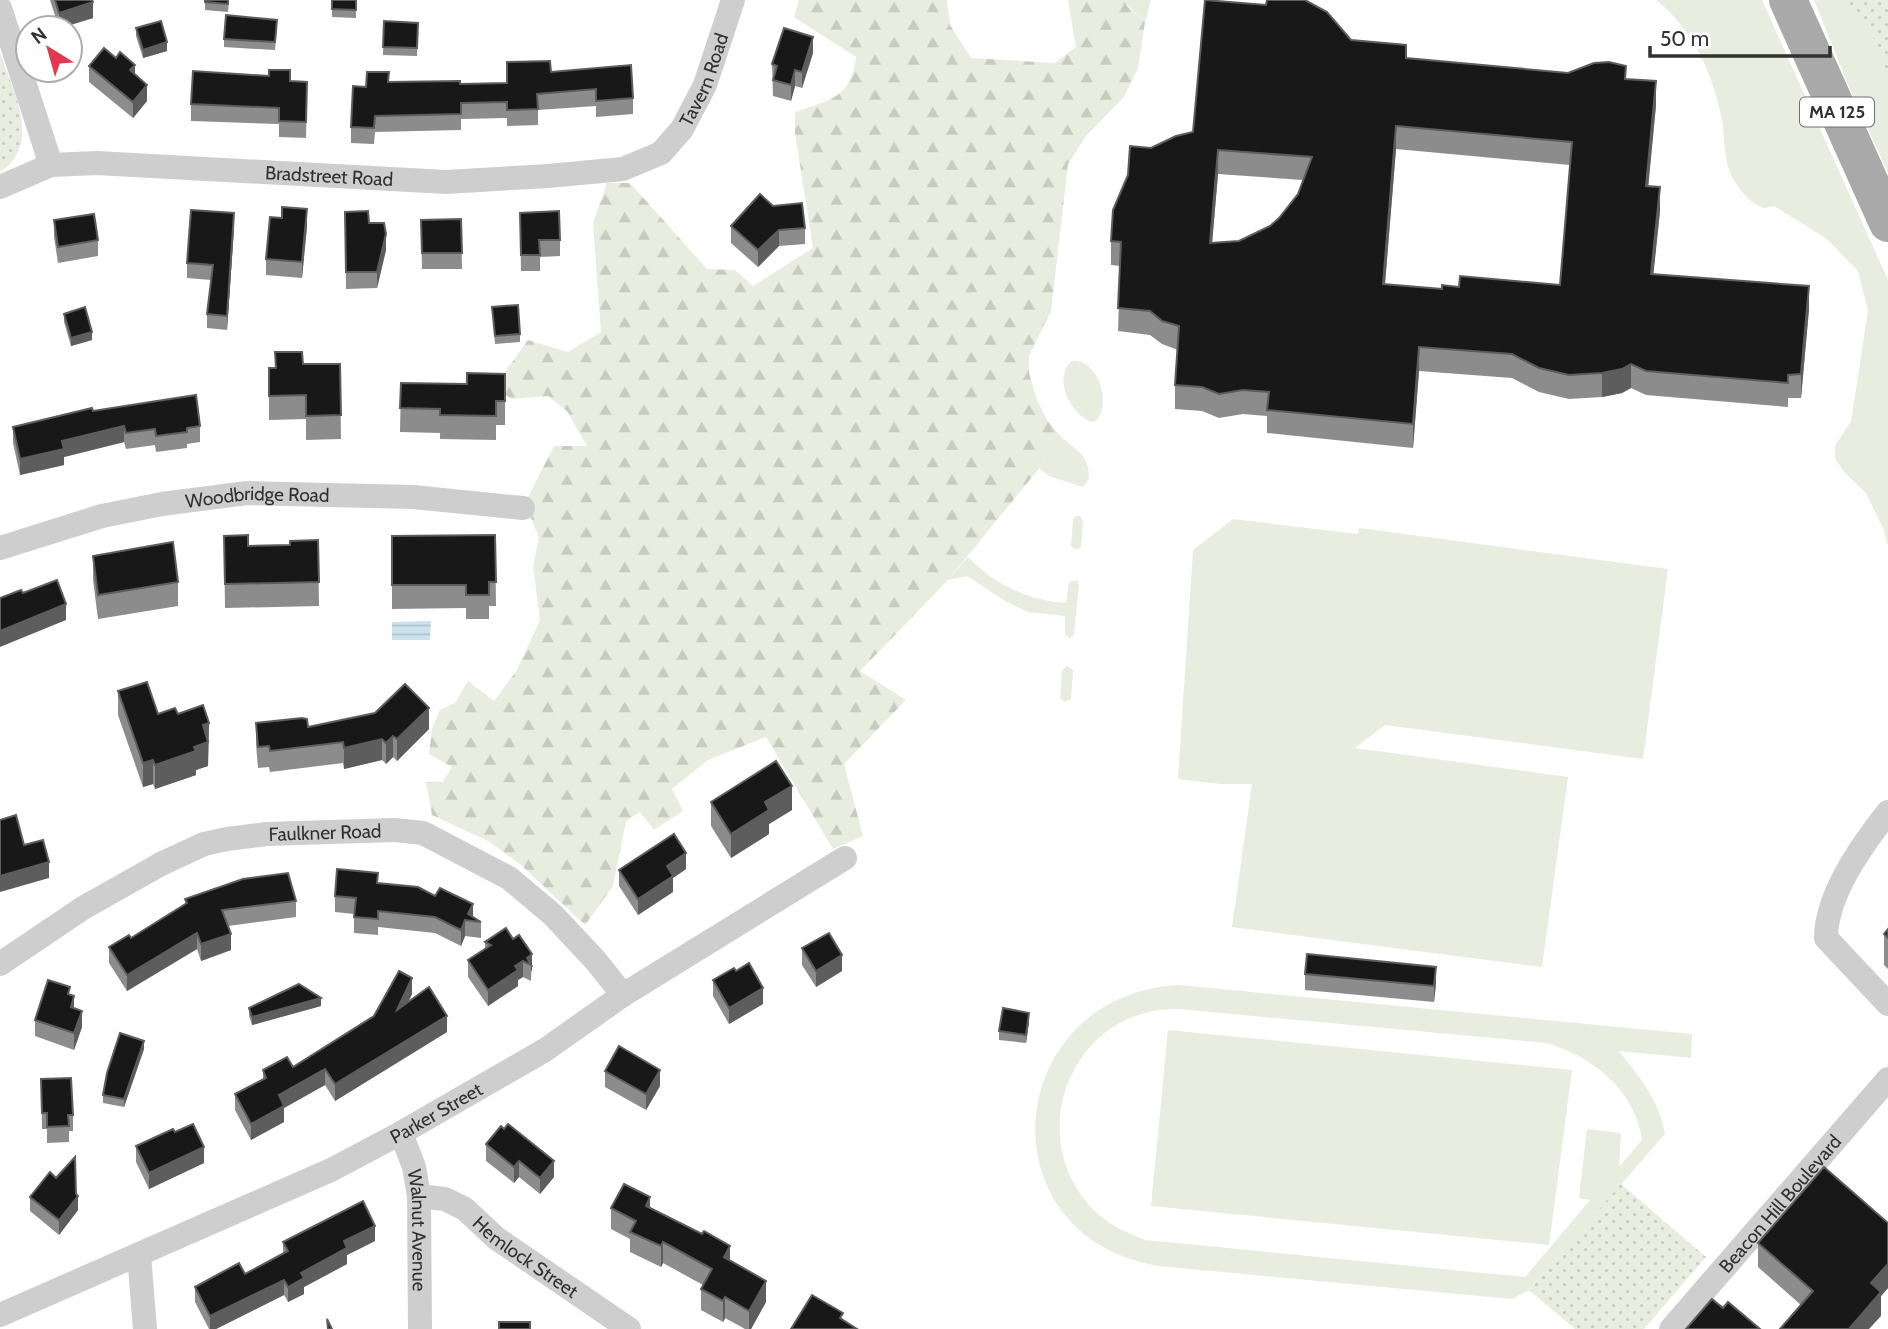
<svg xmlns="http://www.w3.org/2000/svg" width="1888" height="1329" font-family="Cabin,sans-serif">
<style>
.grass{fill:#e8eddf;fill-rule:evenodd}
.forest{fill:url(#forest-firs)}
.park{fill:url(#park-dots)}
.water{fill:url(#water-rules)}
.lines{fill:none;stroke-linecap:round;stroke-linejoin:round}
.street{stroke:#cecece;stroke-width:24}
.primary{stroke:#a9a9a9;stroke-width:38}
.wall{fill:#8c8c8c;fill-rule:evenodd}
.shaded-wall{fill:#5d5d5d}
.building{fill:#181818;stroke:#5d5d5d;stroke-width:2;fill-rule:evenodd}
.labels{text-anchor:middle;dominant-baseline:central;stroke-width:7;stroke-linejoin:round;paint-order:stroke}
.shield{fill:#fff;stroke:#6f6f6f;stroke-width:2}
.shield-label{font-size:18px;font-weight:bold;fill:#313131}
.street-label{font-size:19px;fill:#313131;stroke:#fff}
</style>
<defs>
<pattern id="forest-firs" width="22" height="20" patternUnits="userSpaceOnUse" patternTransform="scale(1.75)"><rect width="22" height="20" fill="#e8eddf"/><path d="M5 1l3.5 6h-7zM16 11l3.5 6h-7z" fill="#c7ccc0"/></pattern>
<pattern id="park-dots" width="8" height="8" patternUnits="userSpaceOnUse" patternTransform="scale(1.75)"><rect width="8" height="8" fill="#e8eddf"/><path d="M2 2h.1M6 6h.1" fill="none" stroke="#c7ccc0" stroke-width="1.8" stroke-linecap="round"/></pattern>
<pattern id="water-rules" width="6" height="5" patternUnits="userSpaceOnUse" patternTransform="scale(1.75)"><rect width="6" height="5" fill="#cce2ec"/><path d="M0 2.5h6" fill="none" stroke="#b0c2cb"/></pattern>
</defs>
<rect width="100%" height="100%" fill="#fff"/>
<!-- grass -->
<g class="grass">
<polygon points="1125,0 1151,0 1145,22 1127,5"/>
<path d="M 1656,0 L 1762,0 L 1888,280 L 1888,546 L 1883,528 L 1866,493 L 1844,472 L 1835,458 L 1835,446 L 1851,421 L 1868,311 L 1858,271 L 1827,239 L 1774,206 C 1771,206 1767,208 1764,208 C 1751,206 1735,184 1730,173 C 1724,158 1725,136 1722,120 C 1713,74 1693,29 1656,0 Z"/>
<polygon points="1814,0 1888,0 1888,173 1849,87"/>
<path d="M 1071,361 C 1098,358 1112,403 1096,421 L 1091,422 C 1070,413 1053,380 1071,361 Z"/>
<path d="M 1063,439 C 1078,450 1090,458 1089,478 L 1083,487 L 1049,476 L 1039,468 Z"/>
<polygon points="1075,516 1080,516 1083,521 1081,547 1076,550 1071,546 1073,519"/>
<polygon points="1233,519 1358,534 1359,528 1668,569 1643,759 1385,725 1355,748 1568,777 1542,967 1232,927 1252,784 1220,784 1178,779 1193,550"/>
<path d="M 968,557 C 994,584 1029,601 1066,603 L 1069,582 L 1077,580 L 1079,585 L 1074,635 L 1069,638 L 1065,634 L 1065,616 L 1028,612 L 1005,601 L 967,576 L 948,580 Z"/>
<polygon points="1067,666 1073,670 1071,699 1065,702 1060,699 1062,671"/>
<path d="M 1179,985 L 1692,1034 L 1691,1058 L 1619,1051 C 1640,1078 1659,1099 1665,1134 L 1529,1290 L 1512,1299 L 1158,1266 C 981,1236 1002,995 1179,985 ZM 1178,1009 L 1547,1043 C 1593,1057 1635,1090 1642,1140 L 1619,1167 L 1621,1133 L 1587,1129 L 1579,1198 L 1590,1200 L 1525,1277 L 1145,1240 C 1128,1233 1111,1226 1098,1214 C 1019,1141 1070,1007 1178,1009 Z"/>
<polygon points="1168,1030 1572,1070 1549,1245 1151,1206"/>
</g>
<!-- forest -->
<path class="forest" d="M 799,0 L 947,0 L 950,25 L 971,58 L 1055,63 L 1076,47 L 1068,0 L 1125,0 L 1127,6 L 1145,22 L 1138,68 L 1124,97 L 1086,136 L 1068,164 L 1051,311 L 1029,356 L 1029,373 L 1037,400 L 1047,420 L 1063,439 L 948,580 L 860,671 L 906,700 L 844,764 L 863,836 L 833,849 L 766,737 L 708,760 L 672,789 L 683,811 L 654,830 L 640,812 L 626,821 L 613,886 L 585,925 L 520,864 L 488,841 L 432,815 L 426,782 L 443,782 L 452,767 L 429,754 L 432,729 L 440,710 L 455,703 L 468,681 L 494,701 L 517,670 L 540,620 L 533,566 L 539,538 L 525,503 L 554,446 L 587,446 L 567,411 L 548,396 L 511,399 L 495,386 L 528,340 L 568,352 L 601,332 L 593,223 L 607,183 L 630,183 L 707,269 L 735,270 L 753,286 L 813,248 L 795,133 L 795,112 C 830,100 851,98 856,57 L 794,17 Z"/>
<!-- park -->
<g class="park">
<polygon points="1848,0 1888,0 1888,76 1867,21 1856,20"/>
<path d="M 0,53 C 13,91 43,144 0,172 Z"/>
<polygon points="1621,1184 1706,1257 1644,1329 1575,1329 1529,1290"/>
</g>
<!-- water -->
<polygon class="water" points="431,621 430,640 392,640 392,622"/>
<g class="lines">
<!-- street -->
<g class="street">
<polyline points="0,8 51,165"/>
<path id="s1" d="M 0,187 L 51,165 L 97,163 L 446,182 L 548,176 L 623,169 L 661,153 L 682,129 L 705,85 L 733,0"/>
<path id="s2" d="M 0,548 L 102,516 L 162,504 L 247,493 L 413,497 L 523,508"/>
<path d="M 1888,812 C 1862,845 1826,895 1826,938 L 1888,1004"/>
<path id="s3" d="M 0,964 L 83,908 L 161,864 L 204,844 L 227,839 L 266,834 L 395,830 L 423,833 L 509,878 L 553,915 L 596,961 L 623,995"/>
<path id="s4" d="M 401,1133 L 414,1167 L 419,1196 L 420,1329"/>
<path id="s5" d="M 419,1196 L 445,1199 L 465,1209 L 496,1238 L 629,1329"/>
<polyline points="139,1255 145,1329"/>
<path id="s6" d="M 0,1315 L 331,1170 L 401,1133 L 545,1050 L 623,995 L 845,858"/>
<path id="s7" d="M 1671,1329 L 1888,1079"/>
</g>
<!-- primary -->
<polyline class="primary" points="1788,0 1888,223"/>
</g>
<!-- wall -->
<g class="wall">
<polygon points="50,0 92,0 93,18 62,28 59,28"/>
<polygon points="205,0 229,0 228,12 205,10"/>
<polygon points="332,0 356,0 356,18 332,17"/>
<polygon points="384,21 418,23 417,56 383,55"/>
<polygon points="136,28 167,51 143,58 136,36"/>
<polygon points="277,28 275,50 224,47 224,39"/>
<path d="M 1351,40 L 1406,58 L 1626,79 L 1656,105 L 1648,186 L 1660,211 L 1653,274 L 1809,309 L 1801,398 L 1788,398 L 1788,407 L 1646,395 L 1631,388 L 1622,393 L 1602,397 L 1569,399 L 1539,392 L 1512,378 L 1419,371 L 1413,448 L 1267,433 L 1267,416 L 1243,414 L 1219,418 L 1202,411 L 1175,409 L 1175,385 L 1178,350 L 1162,344 L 1150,335 L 1118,331 L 1120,266 L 1111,265 L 1111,241 L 1151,148 L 1193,132 ZM 1396,149 L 1570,165 L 1560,285 L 1459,287 L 1442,289 L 1385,284 ZM 1218,174 L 1303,180 L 1298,194 L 1279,218 L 1270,226 L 1239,241 L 1212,243 Z"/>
<polygon points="813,53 802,88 795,86 791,101 773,96 772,64"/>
<polygon points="507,62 551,72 633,98 633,114 596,117 596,106 538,110 538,125 507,126 507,118 461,119 461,130 375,132 374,144 351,143 351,127 366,87 389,82 460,84 507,83"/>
<polygon points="89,66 147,101 133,118 89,82"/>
<polygon points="290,81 307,98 306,138 279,137 279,124 191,121 191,104"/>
<polygon points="773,206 805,228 805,244 779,246 758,267 731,243 731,226"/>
<polygon points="345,212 369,223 386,250 377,288 346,289"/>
<polygon points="520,213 560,240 560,256 540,257 540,271 521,271"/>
<polygon points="282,218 307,226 302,278 266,275 266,259"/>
<polygon points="461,219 462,269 422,269 421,220"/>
<polygon points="54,220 98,240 98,256 58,263 54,237"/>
<polygon points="234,228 227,330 207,328 207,314 211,280 187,278 187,263"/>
<polygon points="492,307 520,334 520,342 495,344"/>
<polygon points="64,314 92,340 71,346 64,322"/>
<polygon points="303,364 340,364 341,439 306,440 306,419 269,420 269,368"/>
<polygon points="505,374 505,425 496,425 496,440 440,439 440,433 400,432 401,383 467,384"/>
<polygon points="93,411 200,426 200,442 187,444 187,448 156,452 155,445 126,449 124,442 64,457 64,465 20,475 13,443 13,427"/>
<polygon points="495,535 496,606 489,606 489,619 466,619 466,608 392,609 392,536"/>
<polygon points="224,536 248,546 290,545 318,540 319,606 225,608"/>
<polygon points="93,556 178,582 178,606 98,619 93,580"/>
<polygon points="118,691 158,714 178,714 209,723 208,766 196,770 196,775 155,789 153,784 143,787 118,715"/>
<polygon points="256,723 308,727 429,729 397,761 393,757 386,764 382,760 344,769 343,763 270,772 269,767 258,768 256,744"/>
<polygon points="711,802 792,810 769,824 769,834 731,858 711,826"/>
<polygon points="686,869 673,878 673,892 638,915 619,886 619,870"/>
<polygon points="378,883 473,917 481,922 481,938 465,936 461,946 435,933 378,927 378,935 354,933 354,914 335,912 335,896"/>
<polygon points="185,899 296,901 296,917 228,926 231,950 201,961 197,949 127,991 109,963 109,947 131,938 185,904"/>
<polygon points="1888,929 1888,969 1884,965 1884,934"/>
<polygon points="513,939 532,954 531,981 523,977 518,980 518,986 488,1006 468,977 468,960 485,949 485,942"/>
<polygon points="802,948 842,971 816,987 802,965"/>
<polygon points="1305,974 1436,983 1434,1002 1305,990"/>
<polygon points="713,980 763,1004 729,1024 713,996"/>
<polygon points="412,994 408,1002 447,1032 335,1101 325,1085 284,1108 284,1122 251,1140 235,1110 235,1094 263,1079 263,1070 293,1067"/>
<polygon points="70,995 74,1008 82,1027 74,1050 35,1036 35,1020"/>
<polygon points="321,1006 252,1025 249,1016 249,1008"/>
<polygon points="1029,1022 1026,1043 999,1040 999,1031"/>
<polygon points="144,1049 124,1107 103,1103 103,1095"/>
<polygon points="605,1071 660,1086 646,1110 605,1087"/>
<polygon points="41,1079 73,1115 73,1131 69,1131 69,1142 47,1143 47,1129 42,1129"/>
<polygon points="504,1129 554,1177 540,1194 519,1177 514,1183 486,1161 486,1144"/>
<polygon points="175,1132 204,1163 149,1189 136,1162 136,1146"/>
<polygon points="56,1178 76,1194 78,1210 59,1235 30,1211 30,1197"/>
<polygon points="611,1208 650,1208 730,1260 766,1302 751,1329 745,1329 725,1318 723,1322 701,1310 701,1289 703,1285 663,1263 661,1267 630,1252 630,1239 611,1229"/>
<polygon points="1888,1223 1888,1288 1881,1296 1881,1316 1801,1305 1758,1267 1758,1243"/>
<polygon points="375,1241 347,1255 347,1264 304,1287 304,1294 288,1302 284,1295 216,1329 209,1329 195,1302 195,1287 245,1274 283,1254 283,1242"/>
</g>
<!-- shaded-wall -->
<g class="shaded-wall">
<polygon points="93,2 93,18 59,28 59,13"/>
<polygon points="813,37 813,53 802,88 802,72"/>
<polygon points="167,42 167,51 143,58 143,50"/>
<polygon points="135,65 135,81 130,70"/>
<polygon points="795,70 795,86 791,101 791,85"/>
<polygon points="1656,81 1656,105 1646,210 1646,186"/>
<polygon points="147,85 147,101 133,118 133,102"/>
<polygon points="1396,126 1396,149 1383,308 1383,284"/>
<polygon points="1218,150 1218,174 1210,267 1210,243"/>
<polygon points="1660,187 1660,211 1651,298 1651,274"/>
<polygon points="307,209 307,226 302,278 302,262"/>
<polygon points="234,213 234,228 227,330 227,316"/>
<polygon points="779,230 779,246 758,267 758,250"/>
<polygon points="386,234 386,250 377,288 377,272"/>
<polygon points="1809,286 1809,309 1801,398 1801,374"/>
<polygon points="92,332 92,340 71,346 71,338"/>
<polygon points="1419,347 1419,371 1413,448 1413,424"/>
<polygon points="1631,364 1631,388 1622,393 1602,397 1602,373"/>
<polygon points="124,426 124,442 64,457 64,465 20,475 20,459 62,441"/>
<polygon points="66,604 66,620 0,647 0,631"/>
<polygon points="429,708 429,729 397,761 397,739"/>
<polygon points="209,723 208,766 196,770 196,775 155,789 155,765 194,747 203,725"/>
<polygon points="393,736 393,757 386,764 386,743"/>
<polygon points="382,739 382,760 344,769 344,748"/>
<polygon points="153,760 153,784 143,787 143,763"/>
<polygon points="792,786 792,810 769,824 769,834 731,858 731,834 765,802"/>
<polygon points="686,853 686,869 673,878 673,892 638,915 638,899 667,866"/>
<polygon points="49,862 49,878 0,892 0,876"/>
<polygon points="473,904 473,920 468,914"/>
<polygon points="465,920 465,936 461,946 461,930"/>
<polygon points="197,933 197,949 127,991 127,975"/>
<polygon points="231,934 231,950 201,961 201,944"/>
<polygon points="532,954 532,971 531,971 531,965 527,958"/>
<polygon points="842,955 842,971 816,987 816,971"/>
<polygon points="523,961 523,977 518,980 518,986 488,1006 488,990 515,966"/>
<polygon points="1436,967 1436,983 1434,1002 1434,986"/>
<polygon points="412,978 412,994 397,1026 397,1010"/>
<polygon points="763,988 763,1004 729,1024 729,1008"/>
<polygon points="74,996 74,1012 71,1007"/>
<polygon points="321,998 321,1006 252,1025 252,1017"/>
<polygon points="82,1011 82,1027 74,1050 74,1033"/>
<polygon points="1029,1013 1029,1022 1026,1043 1026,1035"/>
<polygon points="447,1016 447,1032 335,1101 335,1084"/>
<polygon points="144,1041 144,1049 124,1107 124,1099"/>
<polygon points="325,1069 325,1085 284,1108 284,1122 251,1140 251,1124 279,1095"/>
<polygon points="660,1070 660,1086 646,1110 646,1094"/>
<polygon points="204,1147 204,1163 149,1189 149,1173"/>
<polygon points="519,1161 519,1177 514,1183 514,1167"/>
<polygon points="554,1161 554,1177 540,1194 540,1178"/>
<polygon points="78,1196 78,1210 59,1235 59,1220"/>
<polygon points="650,1197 650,1218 646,1206"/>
<polygon points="375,1226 375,1241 347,1255 347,1264 304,1287 304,1294 288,1302 288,1287 301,1273 344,1241"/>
<polygon points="663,1242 663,1263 661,1267 661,1246"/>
<polygon points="730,1246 730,1267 724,1257"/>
<polygon points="1888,1264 1888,1288 1881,1296 1881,1316 1869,1329 1849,1329 1871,1283"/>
<polygon points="284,1280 284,1295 216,1329 210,1329 210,1316"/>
<polygon points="766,1281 766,1302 751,1329 749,1329 749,1311"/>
<polygon points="725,1297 725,1318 723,1322 723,1301"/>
</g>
<!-- building -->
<g class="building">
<polygon points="55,0 92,0 93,2 59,13"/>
<polygon points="205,0 228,0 228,4 205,2"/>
<polygon points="332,0 356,0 356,10 332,9"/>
<path d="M 1205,0 L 1266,5 L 1267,0 L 1305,0 L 1327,12 L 1351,40 L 1406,45 L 1406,58 L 1568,73 L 1594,63 L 1609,62 L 1626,66 L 1625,79 L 1656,81 L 1646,186 L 1660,187 L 1651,274 L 1809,286 L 1801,374 L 1788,375 L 1788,383 L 1646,371 L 1631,364 L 1622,369 L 1602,373 L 1569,375 L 1539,368 L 1512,354 L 1419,347 L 1413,424 L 1267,410 L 1269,392 L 1243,390 L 1219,394 L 1202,387 L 1175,385 L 1179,326 L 1162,321 L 1150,311 L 1118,308 L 1121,242 L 1111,241 L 1113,210 L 1128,175 L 1130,146 L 1151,148 L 1176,136 L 1193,132 ZM 1396,126 L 1572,142 L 1560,285 L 1460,276 L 1459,287 L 1442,285 L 1442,289 L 1383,284 ZM 1218,150 L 1312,157 L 1298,194 L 1279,218 L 1270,226 L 1239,241 L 1210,243 Z"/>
<polygon points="226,15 277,20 275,42 224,39"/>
<polygon points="161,21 167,42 143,50 136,28"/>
<polygon points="384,21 418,23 417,48 383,47"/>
<polygon points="784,28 813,37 802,72 795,70 791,85 773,80 777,66 772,64"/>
<polygon points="104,48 116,58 120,52 135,65 130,70 147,85 133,102 89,66"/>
<polygon points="550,61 551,72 631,65 633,98 596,101 596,89 537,94 538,109 507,110 507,102 461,103 461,114 375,116 374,128 351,127 353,86 366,87 367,72 389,72 388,82 460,81 460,84 507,83 507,62"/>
<polygon points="269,70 290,70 290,81 307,82 306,122 279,121 279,108 191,104 193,71 269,76"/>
<polygon points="760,194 773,206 802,203 805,228 779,230 758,250 731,226"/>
<polygon points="282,207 307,209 302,262 266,259 270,217 282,218"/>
<polygon points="191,210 234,213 227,316 207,314 213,265 187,263"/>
<polygon points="368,211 369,223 384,223 386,234 377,272 346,272 345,212"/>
<polygon points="559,211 560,240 539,240 540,255 521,255 520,213"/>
<polygon points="94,214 98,240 58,247 54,220"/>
<polygon points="461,219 462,253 422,253 421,220"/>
<polygon points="518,305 520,334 495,336 492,307"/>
<polygon points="85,307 92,332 71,338 64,314"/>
<polygon points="275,352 302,352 303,364 340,364 341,415 306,416 306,395 269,396 269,368 276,368"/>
<polygon points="467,373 505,374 505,401 496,401 496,416 440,415 440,409 400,408 401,383 467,384"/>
<polygon points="196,395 200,426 187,428 187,432 156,436 155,429 126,433 124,426 62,441 64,449 20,459 13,427 92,408 93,411"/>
<polygon points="248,535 248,546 290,545 290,541 318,540 319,582 225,584 224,536"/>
<polygon points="495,535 496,582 489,582 489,595 466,595 466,585 392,585 392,536"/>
<polygon points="173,542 178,582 98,595 93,556"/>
<polygon points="57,580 66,604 0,631 0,598 21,590 23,593"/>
<polygon points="147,682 158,714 175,708 178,714 203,705 209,723 203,725 208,742 194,747 196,751 155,765 153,760 143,763 118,691"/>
<polygon points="405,684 429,708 397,739 393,736 386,743 382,739 344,748 343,742 270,751 269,746 258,747 256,723 302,718 307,719 308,727 375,713"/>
<polygon points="776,761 792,786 765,802 769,810 731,834 711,802"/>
<polygon points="16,815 24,845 43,840 49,862 0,876 0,820"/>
<polygon points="674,834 686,853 667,866 673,876 638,899 619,870"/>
<polygon points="337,869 378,873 377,883 418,887 435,896 440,888 473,904 468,914 481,922 465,920 461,930 435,917 378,911 378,919 354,917 356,898 335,896"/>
<polygon points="288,873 296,901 222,910 231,934 201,944 197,933 127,975 109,947 129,935 131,938 187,903 185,899 243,879"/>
<polygon points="506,928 513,939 519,935 532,954 527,958 531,965 523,961 515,966 518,970 488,990 468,960 491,945 485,942"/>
<polygon points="1888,929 1888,938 1884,934"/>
<polygon points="829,933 842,955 816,971 802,948"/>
<polygon points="1307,954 1436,967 1434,986 1305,974"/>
<polygon points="749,963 763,988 729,1008 713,980 734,968 736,971"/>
<polygon points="399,971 412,978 397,1010 429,987 447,1016 335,1084 325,1069 279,1095 284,1106 251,1124 235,1094 266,1078 263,1070 287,1057 293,1067 374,1016"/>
<polygon points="48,980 70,987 68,994 74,996 71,1007 82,1011 74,1033 35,1020"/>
<polygon points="299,984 321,998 252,1017 249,1008"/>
<polygon points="1003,1008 1029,1013 1026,1035 999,1031"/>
<polygon points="120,1033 144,1041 124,1099 103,1095 107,1073"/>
<polygon points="619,1046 660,1070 646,1094 605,1071"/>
<polygon points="71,1078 73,1115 68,1115 69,1126 47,1127 47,1113 42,1113 41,1079"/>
<polygon points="193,1124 204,1147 149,1173 136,1146 173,1129 175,1132"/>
<polygon points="508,1124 554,1161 540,1178 519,1161 514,1167 486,1144 501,1126 504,1129"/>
<polygon points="75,1157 76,1194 78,1196 59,1220 30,1197 50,1172 56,1178"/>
<polygon points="1824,1167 1888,1223 1888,1264 1871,1283 1881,1292 1849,1329 1780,1329 1813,1291 1758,1243"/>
<polygon points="624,1184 650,1197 646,1206 702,1234 704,1231 730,1246 724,1257 766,1281 749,1311 725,1297 723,1301 701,1289 712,1269 663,1242 661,1246 630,1232 636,1221 611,1208"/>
<polygon points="363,1201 375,1226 344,1241 347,1248 301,1273 304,1278 288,1287 284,1280 210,1316 195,1287 239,1263 245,1274 288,1251 283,1242"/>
<polygon points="812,1295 843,1313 840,1318 857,1329 791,1329"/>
<polygon points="1712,1299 1723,1308 1728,1302 1760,1329 1686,1329"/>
<polygon points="327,1319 332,1329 328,1329"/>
<rect x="499" y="1322" width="31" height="7"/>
</g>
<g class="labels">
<!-- shield labels -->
<rect class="shield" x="1800" y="97.5" width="74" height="29" rx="5"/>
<g class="shield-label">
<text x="1837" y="112">MA 125</text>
</g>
<!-- street labels -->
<g class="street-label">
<text stroke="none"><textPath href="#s1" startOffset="756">Tavern Road</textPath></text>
<text stroke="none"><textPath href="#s1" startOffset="334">Bradstreet Road</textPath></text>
<text stroke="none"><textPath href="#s2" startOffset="264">Woodbridge Road</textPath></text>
<text stroke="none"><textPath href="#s3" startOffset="359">Faulkner Road</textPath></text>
<text stroke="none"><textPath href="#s6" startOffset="481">Parker Street</textPath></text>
<text stroke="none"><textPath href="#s7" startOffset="166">Beacon Hill Boulevard</textPath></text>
<text stroke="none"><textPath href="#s4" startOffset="100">Walnut Avenue</textPath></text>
<text stroke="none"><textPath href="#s5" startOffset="126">Hemlock Street</textPath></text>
</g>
</g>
<!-- north arrow -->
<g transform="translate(49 49) rotate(323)"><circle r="33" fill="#ffffff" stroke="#adadad" stroke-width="2"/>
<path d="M0-5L12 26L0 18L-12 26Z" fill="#e23950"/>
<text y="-10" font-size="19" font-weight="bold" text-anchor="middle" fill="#313131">N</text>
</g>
<!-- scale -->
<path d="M1650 46v10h180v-10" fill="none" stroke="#313131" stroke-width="3.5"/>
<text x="1660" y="46" font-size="21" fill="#313131" stroke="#ffffff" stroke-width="5" paint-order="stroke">50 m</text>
</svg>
